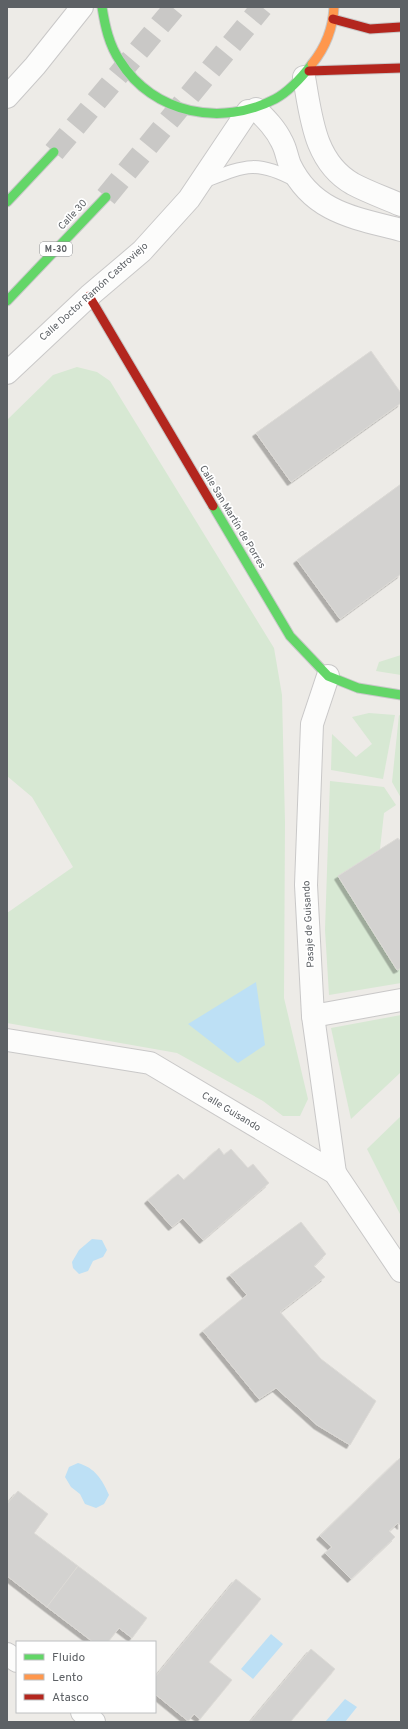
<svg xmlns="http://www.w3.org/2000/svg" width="408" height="1729" font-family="Overpass,sans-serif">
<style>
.green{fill:#d7e8d3}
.water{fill:#bde0f5}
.building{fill:#d3d2d0;stroke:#dcdad6;filter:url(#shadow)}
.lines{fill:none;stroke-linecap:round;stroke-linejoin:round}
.highway-tunnel{stroke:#c9c8c6;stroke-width:22;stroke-dasharray:22 11;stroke-linecap:butt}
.lane-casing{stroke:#c9c8c8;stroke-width:14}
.street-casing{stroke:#c9c8c8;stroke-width:24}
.fast-casing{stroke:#c8c8c8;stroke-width:11}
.slow-casing{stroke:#c8c8c8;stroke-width:11}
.jam-casing{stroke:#c8c8c8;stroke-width:11}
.lane{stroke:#fcfcfb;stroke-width:12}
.street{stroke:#fcfcfb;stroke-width:22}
.fast{stroke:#63d668;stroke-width:9}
.slow{stroke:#ff974d;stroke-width:9}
.jam{stroke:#b3261e;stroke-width:9}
.labels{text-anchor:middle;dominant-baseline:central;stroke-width:3.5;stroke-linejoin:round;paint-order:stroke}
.shield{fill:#fff;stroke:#8e9093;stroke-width:1}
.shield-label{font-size:9px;font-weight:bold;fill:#5d6165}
.street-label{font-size:10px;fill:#5d6165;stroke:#fff}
</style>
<defs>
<filter id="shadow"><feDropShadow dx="-3.5" dy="3.5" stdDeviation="0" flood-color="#0004"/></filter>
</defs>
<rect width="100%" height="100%" fill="#edebe7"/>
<!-- green -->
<g class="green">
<polygon points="77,367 97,372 110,381 274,648 282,695 285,822 284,998 308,1099 300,1116 283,1116 263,1101 177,1053 7,1023 7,913 73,867 32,797 7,776 7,420 53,375"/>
<polygon points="401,655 401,675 376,671 379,662"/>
<polygon points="369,713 395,715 383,779 331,770 332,734 356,757 372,744 352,717"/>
<polygon points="399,715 401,716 401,798 392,782"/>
<polygon points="330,781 384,787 396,805 384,813 380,849 338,876 397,970 401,968 401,983 329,995 325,930"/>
<polygon points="401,1015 401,1072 351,1119 331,1028"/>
<polygon points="401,1116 401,1216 367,1149"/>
</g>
<!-- water -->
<g class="water">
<polygon points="256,982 265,1045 238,1063 188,1024"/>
<polygon points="92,1239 102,1240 107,1250 103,1257 93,1261 88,1271 79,1274 73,1268 72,1262 79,1250"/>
<path d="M 78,1463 C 95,1468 102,1479 109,1495 L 104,1504 L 96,1508 L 85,1504 L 80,1494 L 71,1487 L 65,1477 L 69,1467 Z"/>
<polygon points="271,1634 283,1644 253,1679 241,1669"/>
<polygon points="345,1699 357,1707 345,1722 325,1722"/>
</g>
<!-- building -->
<g class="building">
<polygon points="371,351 401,393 401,403 291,482 256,433"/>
<polygon points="401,484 401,574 340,619 297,560"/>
<polygon points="398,838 399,840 401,839 401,968 397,970 338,876"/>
<polygon points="219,1148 224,1155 231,1149 248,1168 253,1164 269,1183 203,1240 183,1218 172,1227 148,1200 178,1174 184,1180"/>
<polygon points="301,1222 326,1254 314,1266 325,1277 280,1312 321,1359 376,1401 350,1445 317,1425 276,1388 259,1399 203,1331 247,1295 230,1275"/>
<polygon points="401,1457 401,1526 398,1523 389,1531 395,1537 351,1579 325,1553 332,1547 320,1536"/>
<polygon points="18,1491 48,1514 34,1533 78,1566 47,1607 7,1576 7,1504"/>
<polygon points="78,1566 147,1618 132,1638 119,1628 108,1642 93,1642 47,1607"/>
<polygon points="236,1579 261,1599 209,1662 232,1680 200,1719 194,1714 188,1721 155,1694 155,1677"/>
<polygon points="311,1649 335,1669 290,1722 250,1722"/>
</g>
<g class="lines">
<!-- highway-tunnel -->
<g class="highway-tunnel">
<polyline points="54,152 175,7"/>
<polyline points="106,197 262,7"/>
</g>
<defs>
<path id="lane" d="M 203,182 C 244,166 256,159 296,181"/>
<g id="street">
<path d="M 304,77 C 311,116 314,162 353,184 C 368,192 385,198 401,205"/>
<polyline points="7,97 35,66 82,7"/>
<path d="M 256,109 C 266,119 276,129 282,142 C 286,149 287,158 290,165 C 313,213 356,218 401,230"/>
<polyline points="7,373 89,296 142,251 189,199 248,111"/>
<polyline points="328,676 312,724 306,885 313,1016 335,1173"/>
<polyline points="313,1016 401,1000"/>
<polyline points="7,1040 150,1063 335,1173 401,1271"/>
<polyline points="7,1654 17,1661"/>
<polyline points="82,1712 94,1722"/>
</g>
<g id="fast">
<path d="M 102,7 C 105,26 109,45 120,61 C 153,114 222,127 275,99 C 290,91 302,77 312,64"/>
<polyline points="7,202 54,152"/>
<polyline points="7,301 106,197"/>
<polyline points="213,506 290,636 328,676 358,688 401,695"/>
</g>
<path id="slow" d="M 312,64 C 325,48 333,28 334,7"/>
<g id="jam">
<polyline points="333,19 370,29 401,27"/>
<polyline points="309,71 401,68"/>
<polyline points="89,296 213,506"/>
</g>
</defs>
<!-- lane casing -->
<use href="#lane" class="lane-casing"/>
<!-- street casing -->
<use href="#street" class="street-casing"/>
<!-- fast casing -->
<use href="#fast" class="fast-casing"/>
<!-- slow casing -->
<use href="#slow" class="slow-casing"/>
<!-- jam casing -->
<use href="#jam" class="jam-casing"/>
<!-- lane -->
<use href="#lane" class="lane"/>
<!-- street -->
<use href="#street" class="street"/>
<!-- fast -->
<use href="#fast" class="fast"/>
<!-- slow -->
<use href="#slow" class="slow"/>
<!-- jam -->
<use href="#jam" class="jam"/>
</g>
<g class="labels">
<!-- shield labels -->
<rect class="shield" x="40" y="242" width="32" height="14" rx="3"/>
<g class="shield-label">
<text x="56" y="249">M-30</text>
</g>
<!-- street labels -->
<g class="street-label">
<text transform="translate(73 215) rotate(-47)">Calle 30</text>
<text transform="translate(94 292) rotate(-42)">Calle Doctor Ramón Castroviejo</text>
<text transform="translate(232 517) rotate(59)">Calle San Martín de Porres</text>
<text transform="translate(309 924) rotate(-93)">Pasaje de Guisando</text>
<text transform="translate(231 1112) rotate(31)">Calle Guisando</text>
</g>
</g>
<!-- border -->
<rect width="408" height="1729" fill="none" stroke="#5d6165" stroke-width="16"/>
<!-- legend -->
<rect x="16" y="1641" width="140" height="72" fill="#ffffff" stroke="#bec0c1"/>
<rect x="24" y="1654" width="20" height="6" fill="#63d668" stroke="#bec0c1"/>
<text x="52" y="1661" font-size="12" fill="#5d6165">Fluido</text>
<rect x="24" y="1674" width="20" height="6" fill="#ff974d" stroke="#bec0c1"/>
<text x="52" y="1681" font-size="12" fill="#5d6165">Lento</text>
<rect x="24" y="1694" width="20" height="6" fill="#b3261e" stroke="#bec0c1"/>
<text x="52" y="1701" font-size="12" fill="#5d6165">Atasco</text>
</svg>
